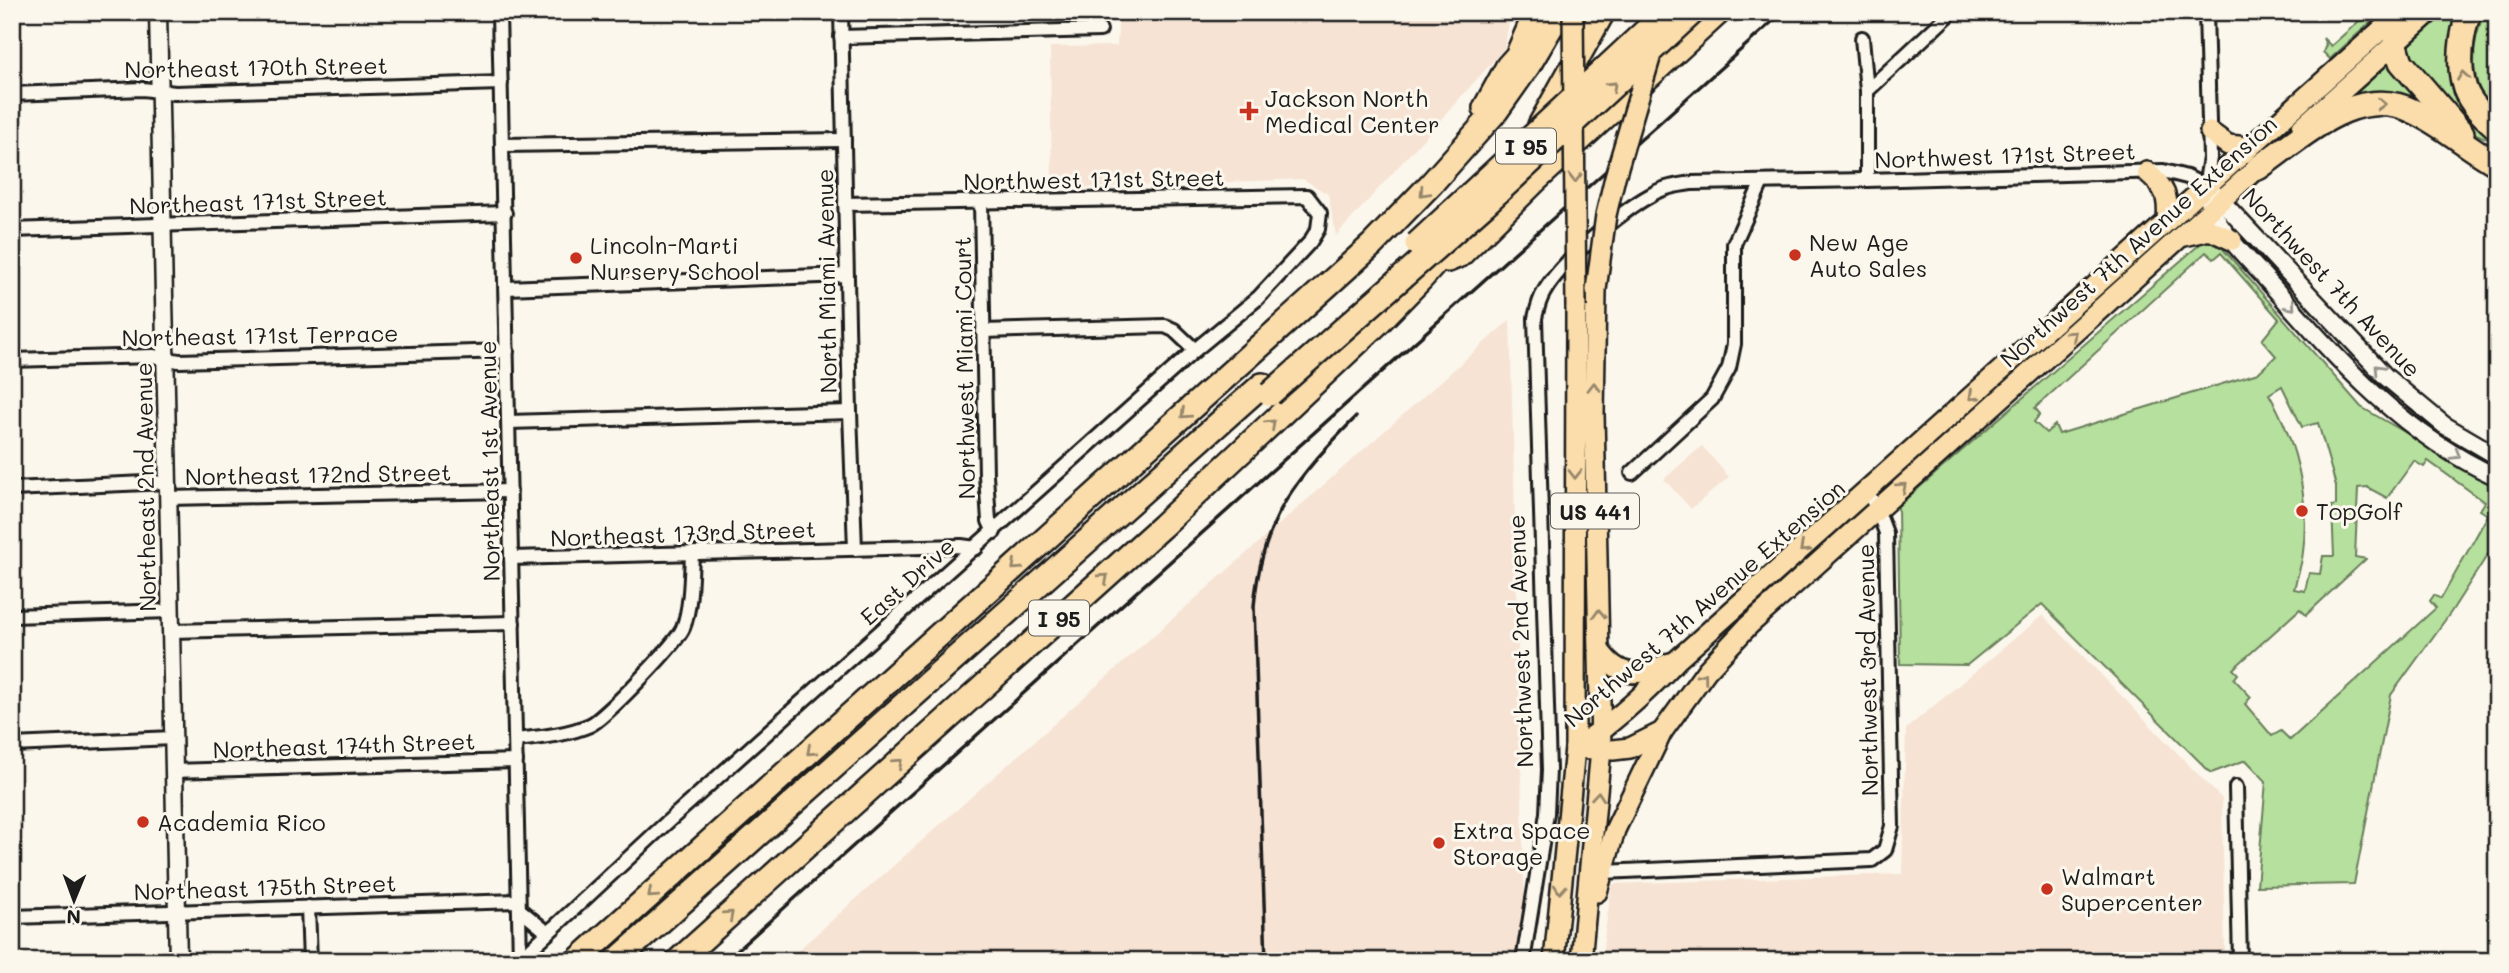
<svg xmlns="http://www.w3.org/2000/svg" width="2509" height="973" font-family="Mali,sans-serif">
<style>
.built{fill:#f6e3d4}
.green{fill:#b6e09d;stroke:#697e5c;stroke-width:2;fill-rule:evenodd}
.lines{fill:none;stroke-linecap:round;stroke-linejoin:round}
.minor-casing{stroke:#1c1c1c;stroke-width:18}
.tertiary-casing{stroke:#1c1c1c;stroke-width:21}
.primary-casing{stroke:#1c1c1c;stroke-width:24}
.motorway-casing{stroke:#1c1c1c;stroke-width:28}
.minor{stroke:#fbf7ec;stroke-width:12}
.tertiary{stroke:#fbf7ec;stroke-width:16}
.primary{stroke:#faddab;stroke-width:19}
.motorway{stroke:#faddab;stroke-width:23}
.rail{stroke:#1c1c1c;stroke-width:3.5}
.primary-bridge-casing{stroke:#1c1c1c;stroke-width:24;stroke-linecap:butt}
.motorway-bridge-casing{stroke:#1c1c1c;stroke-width:28;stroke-linecap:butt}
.primary-bridge{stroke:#faddab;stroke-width:19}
.motorway-bridge{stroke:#faddab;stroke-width:23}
.oneway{stroke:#96866b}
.oneway2{stroke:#97948e}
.poi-dot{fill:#c8321e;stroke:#fbf7ec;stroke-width:2.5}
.labels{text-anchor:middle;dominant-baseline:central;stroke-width:6;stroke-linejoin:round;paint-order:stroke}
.shield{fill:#fbf7ec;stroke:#5f5e5a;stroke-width:2}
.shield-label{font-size:21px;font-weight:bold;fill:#1c1c1c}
.street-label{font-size:23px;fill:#1c1c1c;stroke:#fbf7ec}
.poi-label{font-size:23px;fill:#1c1c1c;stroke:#fbf7ec;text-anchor:start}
</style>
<rect width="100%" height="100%" fill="#fbf7ec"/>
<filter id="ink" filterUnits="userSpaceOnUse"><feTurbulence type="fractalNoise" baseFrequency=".0143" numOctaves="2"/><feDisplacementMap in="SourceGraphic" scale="14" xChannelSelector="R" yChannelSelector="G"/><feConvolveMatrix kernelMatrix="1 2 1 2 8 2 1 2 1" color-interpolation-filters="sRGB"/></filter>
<g filter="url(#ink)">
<!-- built -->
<g class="built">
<polygon points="1119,12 1511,12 1504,49 1336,236 1328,194 1303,179 1052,189 1050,47 1117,46"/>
<polygon points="1510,320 1526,961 786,961"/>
<polygon points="1702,446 1729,477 1691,509 1664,479"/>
<polygon points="2043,615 2222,799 2225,961 1601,961 1612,884 1902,874 1906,729"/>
</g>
<!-- green -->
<g class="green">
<polygon points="2369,12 2382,12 2330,59 2323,52 2326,45 2323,38 2331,46"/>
<path d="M 2442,12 L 2460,12 C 2456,68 2443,105 2497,140 L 2497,143 L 2469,131 L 2403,52 Z"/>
<path d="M 2485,12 L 2497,12 L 2497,111 C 2466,88 2471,42 2485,12 Z"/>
<polygon points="2389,62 2442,119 2350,94"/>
<path d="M 2207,238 L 2226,246 L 2223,249 L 2361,407 L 2497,485 L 2497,540 L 2451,612 L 2391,695 L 2354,884 L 2257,886 L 2266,781 L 2246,760 L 2211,773 L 2042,604 L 1967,665 L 1900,664 L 1898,506 ZM 2206,252 L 2214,259 L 2221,253 L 2279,319 L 2262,340 L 2276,356 L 2258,373 L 2059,434 L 2055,425 L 2046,433 L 2034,422 L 2040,414 L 2035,408 ZM 2282,386 L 2302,427 L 2318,423 L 2336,486 L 2336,505 L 2332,506 L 2334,556 L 2323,556 L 2320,574 L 2309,573 L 2305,591 L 2294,589 C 2297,577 2302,564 2303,552 C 2310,498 2296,440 2269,394 ZM 2414,461 L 2424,467 L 2428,461 L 2485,502 L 2480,510 L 2488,515 L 2441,599 L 2434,595 L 2430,601 L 2436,608 L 2290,740 L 2281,731 L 2272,736 L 2245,704 L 2251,697 L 2234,679 L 2238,674 L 2233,669 L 2300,609 L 2306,615 L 2366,559 L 2355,557 L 2358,488 L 2367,487 L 2387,498 Z"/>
</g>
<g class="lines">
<defs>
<g id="minor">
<polyline points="499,12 520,959"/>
<polyline points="841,12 850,412 855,549"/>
<polyline points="841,37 1100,30"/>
<polyline points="1862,38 1867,91 1867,180"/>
<polyline points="1867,91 1952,12"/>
<polyline points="12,94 143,89 175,93 501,83"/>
<polyline points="503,145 844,140"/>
<polyline points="981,202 986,475 989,521 994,532"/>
<polyline points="12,230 505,213"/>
<polyline points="506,288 846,275"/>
<polyline points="983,331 1165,326 1174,330 1195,350"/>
<polyline points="12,360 153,356 179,361 507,351"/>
<polyline points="509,422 850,412"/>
<polyline points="1632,473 1712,399 1729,368 1734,344 1734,244 1762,182"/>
<polyline points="12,489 168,482"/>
<polyline points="168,498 510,491"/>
<polyline points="511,558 961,546 976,548"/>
<polyline points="12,616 170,611"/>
<polyline points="171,631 513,623"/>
<path d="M 516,740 C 541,737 567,735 590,725 C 604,719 677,643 683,628 C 691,608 691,575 692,553"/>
<polyline points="12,745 173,738"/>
<polyline points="173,771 516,761"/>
<polyline points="2236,787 2240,961"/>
<polyline points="1603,872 1872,860 1885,850 1892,826 1886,533 1877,509 1867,491"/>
<polyline points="308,907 310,961"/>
<polyline points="519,909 548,933"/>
<polyline points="12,917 518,901"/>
<polyline points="518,961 663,826 1195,350 1258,298 1310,242 1318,229 1320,213 1307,196 845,204"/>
<path d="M 1523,961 L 1547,813 L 1549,770 L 1535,318 C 1537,309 1539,300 1544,292 C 1561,262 1620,212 1651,195 C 1663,187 1678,185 1692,183 L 1867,180 L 2163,171 L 2187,177 L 2205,186 L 2210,158 L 2206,12"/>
</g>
<g id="tertiary">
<polyline points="158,12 178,961"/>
<polyline points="2213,192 2386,377 2444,425 2497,456"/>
<path d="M 2208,198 C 2215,229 2246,256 2267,280 C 2336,358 2400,433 2497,477"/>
</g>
<g id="primary">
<polyline points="2302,127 2430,12"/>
<polyline points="2210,132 2228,145 2249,147"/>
<path d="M 2147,172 C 2165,187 2169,197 2167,220"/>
<polyline points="2184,236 2210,230 2232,240"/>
<path d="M 1600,651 C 1621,680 1640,676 1670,663"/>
<polyline points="1575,748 1613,750 1630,748 1662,732 1707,670 1749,625 2267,159"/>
<path d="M 1575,748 C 1613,724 1646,693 1677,660 L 2401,12"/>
<polyline points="1597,892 1615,830 1662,732"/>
<polyline points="1554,961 1575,748 1576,307"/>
<polyline points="1581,961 1601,749 1594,414 1596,290"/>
</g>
<g id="motorway">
<polyline points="2402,12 2395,42 2401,62 2462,133"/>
<path d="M 2469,12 C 2461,35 2457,66 2465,89 C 2471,105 2485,117 2497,128"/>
<polyline points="1485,108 1508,66 1517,56 1536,12"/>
<polyline points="1540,125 1603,12"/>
<path d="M 2258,168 C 2303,137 2357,82 2415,112 C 2444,126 2468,148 2497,164"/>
<polyline points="1448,260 1460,255 1534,182 1719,12"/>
<polyline points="577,961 1372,245 1431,184 1497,110 1528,66 1560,12"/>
<polyline points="616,961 1262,385"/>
<polyline points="678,961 1162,526 1377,324 1421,279 1456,240"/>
</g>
</defs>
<!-- minor casing -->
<use href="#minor" class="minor-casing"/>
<!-- tertiary casing -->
<use href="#tertiary" class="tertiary-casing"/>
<!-- primary casing -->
<use href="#primary" class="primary-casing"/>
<!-- motorway casing -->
<use href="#motorway" class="motorway-casing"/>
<!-- minor -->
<use href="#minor" class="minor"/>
<!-- tertiary -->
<use href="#tertiary" class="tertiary"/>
<!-- primary -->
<use href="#primary" class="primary"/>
<!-- motorway -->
<use href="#motorway" class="motorway"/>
<!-- rail -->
<g class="rail">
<polyline points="725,961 1783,12"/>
<path d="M 1266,961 L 1254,606 C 1262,517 1296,478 1356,417"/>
</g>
<defs>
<g id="primary-bridge">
<polyline points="1573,12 1576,307"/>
<polyline points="1596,290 1606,215 1615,177 1650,58"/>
</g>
<g id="motorway-bridge">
<polyline points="1417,244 1666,12"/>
<polyline points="1270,394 1484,205 1693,12"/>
</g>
</defs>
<!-- primary-bridge casing -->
<use href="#primary-bridge" class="primary-bridge-casing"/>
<!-- motorway-bridge casing -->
<use href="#motorway-bridge" class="motorway-bridge-casing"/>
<!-- primary-bridge -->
<use href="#primary-bridge" class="primary-bridge"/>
<!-- motorway-bridge -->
<use href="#motorway-bridge" class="motorway-bridge"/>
</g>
<!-- one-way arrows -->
<defs><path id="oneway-chevron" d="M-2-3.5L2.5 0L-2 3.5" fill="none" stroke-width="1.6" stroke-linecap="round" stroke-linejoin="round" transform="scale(1.75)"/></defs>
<g class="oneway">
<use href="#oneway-chevron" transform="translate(2463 76) rotate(-98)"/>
<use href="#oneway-chevron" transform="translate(1612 86) rotate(-43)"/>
<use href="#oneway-chevron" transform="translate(2381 104) rotate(2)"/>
<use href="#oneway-chevron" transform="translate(1575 178) rotate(90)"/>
<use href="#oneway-chevron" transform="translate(1424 192) rotate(133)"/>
<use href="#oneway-chevron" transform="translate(2072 335) rotate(-42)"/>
<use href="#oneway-chevron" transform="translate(1594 387) rotate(-90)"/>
<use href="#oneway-chevron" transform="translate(1973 396) rotate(138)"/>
<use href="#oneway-chevron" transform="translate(1185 414) rotate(138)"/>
<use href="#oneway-chevron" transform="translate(1271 424) rotate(-43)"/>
<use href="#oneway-chevron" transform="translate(1575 474) rotate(90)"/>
<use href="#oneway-chevron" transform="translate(1902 487) rotate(-42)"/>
<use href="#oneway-chevron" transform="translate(1804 548) rotate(138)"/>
<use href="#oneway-chevron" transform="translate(1016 566) rotate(138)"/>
<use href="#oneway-chevron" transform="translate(1104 578) rotate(-42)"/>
<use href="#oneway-chevron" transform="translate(1599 614) rotate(-92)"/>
<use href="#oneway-chevron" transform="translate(1703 677) rotate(-53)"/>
<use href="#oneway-chevron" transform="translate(811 751) rotate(138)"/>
<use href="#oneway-chevron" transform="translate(898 763) rotate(-42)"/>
<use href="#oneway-chevron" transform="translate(1598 796) rotate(-85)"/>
<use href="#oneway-chevron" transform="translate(1560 889) rotate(95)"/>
<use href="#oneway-chevron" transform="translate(652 894) rotate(138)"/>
<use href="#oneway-chevron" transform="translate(729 915) rotate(-42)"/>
</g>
<g class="oneway2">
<use href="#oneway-chevron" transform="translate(2291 306) rotate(49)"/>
<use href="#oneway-chevron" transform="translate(2379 369) rotate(-134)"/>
<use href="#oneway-chevron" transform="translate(2456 455) rotate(31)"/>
</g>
</g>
<!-- markers -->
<g class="poi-dot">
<path d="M1245.5 100.5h7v7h7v7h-7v7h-7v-7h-7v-7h7z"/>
<circle cx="1795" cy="255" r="7"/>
<circle cx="576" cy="258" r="7"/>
<circle cx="2302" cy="511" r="7"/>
<circle cx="143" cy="822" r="7"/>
<circle cx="1439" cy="843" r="7"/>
<circle cx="2047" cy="889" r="7"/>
</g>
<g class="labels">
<!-- shield labels -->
<g class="shield">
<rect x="1496" y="128.5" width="60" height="35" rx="5"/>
<rect x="1551" y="493.5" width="88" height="35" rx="5"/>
<rect x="1029" y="600.5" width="60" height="35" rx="5"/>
</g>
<g class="shield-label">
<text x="1526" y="146">I 95</text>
<text x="1595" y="511">US 441</text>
<text x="1059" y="618">I 95</text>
</g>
<!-- street labels -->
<g class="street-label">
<text transform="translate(256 67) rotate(-1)">Northeast 170th Street</text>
<text transform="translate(2005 155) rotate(-2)">Northwest 171st Street</text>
<text transform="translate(1094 179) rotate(-1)">Northwest 171st Street</text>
<text transform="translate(258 201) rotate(-2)">Northeast 171st Street</text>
<text transform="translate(2138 241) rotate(-42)">Northwest 7th Avenue Extension</text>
<text transform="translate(826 281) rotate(-91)">North Miami Avenue</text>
<text transform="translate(2332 282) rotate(47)">Northwest 7th Avenue</text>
<text transform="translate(260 335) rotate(-1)">Northeast 171st Terrace</text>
<text transform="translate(964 368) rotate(-91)">Northwest Miami Court</text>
<text transform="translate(489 461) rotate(-91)">Northeast 1st Avenue</text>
<text transform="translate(318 474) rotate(-1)">Northeast 172nd Street</text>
<text transform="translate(145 487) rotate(-91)">Northeast 2nd Avenue</text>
<text transform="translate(683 533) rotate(-2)">Northeast 173rd Street</text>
<text transform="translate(907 581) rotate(-42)">East Drive</text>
<text transform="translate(1704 603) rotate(-41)">Northwest 7th Avenue Extension</text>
<text transform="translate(1520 641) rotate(-92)">Northwest 2nd Avenue</text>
<text transform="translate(1867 670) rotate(-91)">Northwest 3rd Avenue</text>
<text transform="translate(344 745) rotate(-2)">Northeast 174th Street</text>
<text transform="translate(265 887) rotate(-2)">Northeast 175th Street</text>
</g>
<!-- poi labels -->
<g class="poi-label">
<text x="1265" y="98">Jackson North<tspan x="1265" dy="26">Medical Center</tspan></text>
<text x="1809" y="242">New Age<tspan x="1809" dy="26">Auto Sales</tspan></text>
<text x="590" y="245">Lincoln-Marti<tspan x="590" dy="26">Nursery School</tspan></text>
<text x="2316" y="511">TopGolf</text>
<text x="157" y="822">Academia Rico</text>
<text x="1453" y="830">Extra Space<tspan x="1453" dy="26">Storage</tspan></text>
<text x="2061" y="876">Walmart<tspan x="2061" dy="26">Supercenter</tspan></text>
</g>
</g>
<!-- margin -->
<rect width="2509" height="973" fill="none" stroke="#fbf7ec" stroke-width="42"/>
<rect x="21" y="21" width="2467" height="931" fill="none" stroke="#1c1c1c" stroke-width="2.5" filter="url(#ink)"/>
<!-- north arrow -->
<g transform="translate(74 900) rotate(181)" stroke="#fbf7ec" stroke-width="5" paint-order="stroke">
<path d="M0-5L12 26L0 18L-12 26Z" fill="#1c1c1c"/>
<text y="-10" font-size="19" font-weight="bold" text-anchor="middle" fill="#1c1c1c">N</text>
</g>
</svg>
